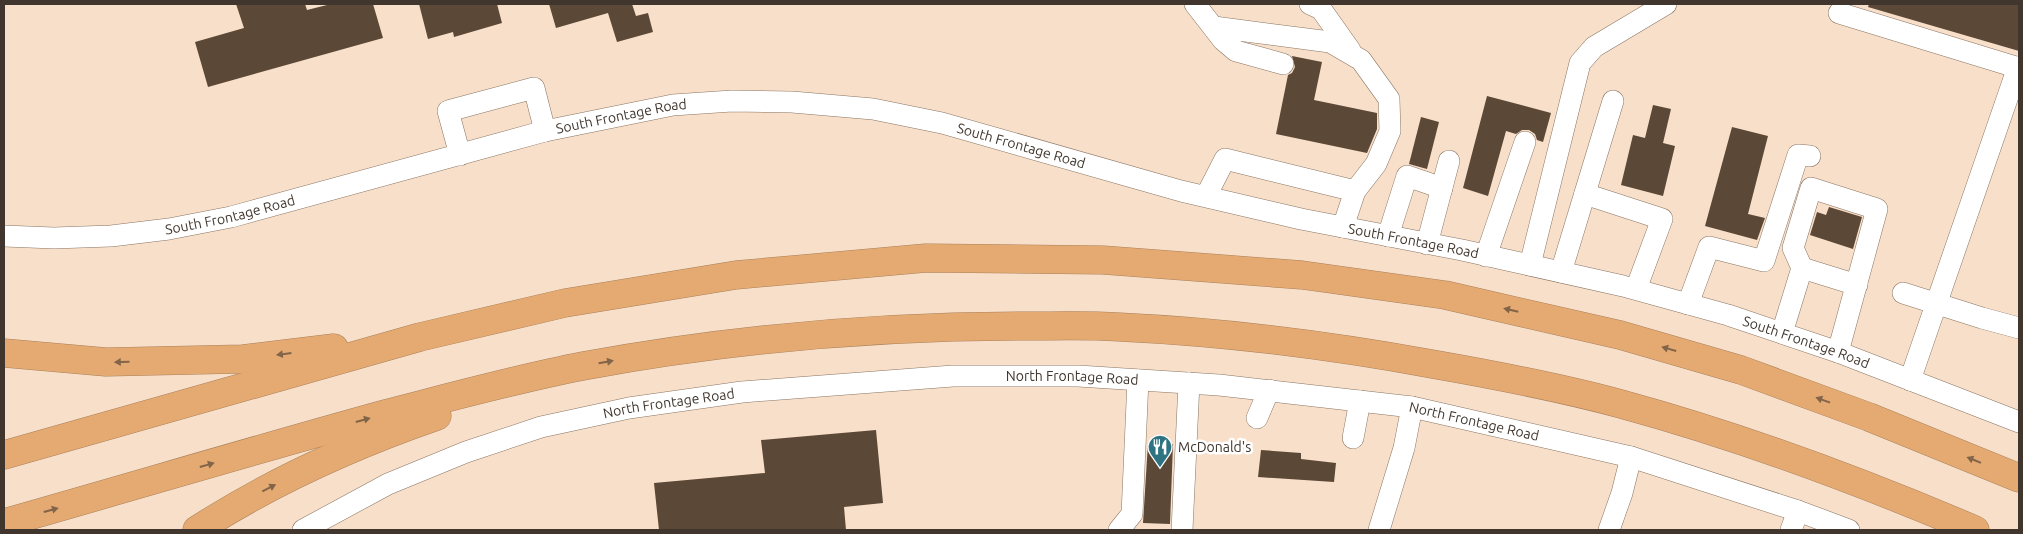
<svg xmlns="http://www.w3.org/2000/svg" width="2023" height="534" font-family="Ubuntu,sans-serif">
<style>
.building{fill:#5c4836}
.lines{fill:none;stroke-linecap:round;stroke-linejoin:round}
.minor-casing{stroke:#8a7562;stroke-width:22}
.highway-casing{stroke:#ab815a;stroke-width:29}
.minor{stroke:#fff;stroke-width:21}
.highway{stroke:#e4aa72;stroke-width:28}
.oneway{fill:#826449}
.labels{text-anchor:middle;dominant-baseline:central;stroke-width:5;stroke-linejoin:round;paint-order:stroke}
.street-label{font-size:14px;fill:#40362e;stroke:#fff}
.poi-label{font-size:14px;fill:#40362e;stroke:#fff;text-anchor:start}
</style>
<rect width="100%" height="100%" fill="#f7dfca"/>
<!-- building -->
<g class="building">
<polygon points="236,4 305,4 307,10 331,4 373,4 383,38 208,87 195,42 244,28"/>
<polygon points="419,4 497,4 502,23 454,37 453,32 428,39"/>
<polygon points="549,4 632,4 636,16 648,13 653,32 617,42 608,13 556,28"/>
<polygon points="1869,4 2019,4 2019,51 1868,7"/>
<polygon points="1292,56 1322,62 1314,100 1377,113 1377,129 1367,153 1276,134 1288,75 1292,73 1295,67"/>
<polygon points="1487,96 1551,113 1543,142 1537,140 1535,134 1529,130 1522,130 1516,134 1506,131 1488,196 1463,188"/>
<polygon points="1653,105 1671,109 1663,143 1675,146 1663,196 1621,185 1633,135 1645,138"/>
<polygon points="1421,117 1439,122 1427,169 1409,164"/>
<polygon points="1732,127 1768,136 1748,214 1765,218 1757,240 1705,226"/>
<polygon points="1829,207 1862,217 1853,249 1810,235 1817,212 1826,215"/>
<polygon points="876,430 883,503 844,507 846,530 659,530 654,483 765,473 761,440"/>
<polygon points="1148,443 1173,444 1170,524 1143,523"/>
<polygon points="1261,450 1301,453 1301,459 1336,463 1334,482 1258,477"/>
</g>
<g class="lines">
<defs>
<g id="minor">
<polyline points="1195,4 1223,40 1236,51 1283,64"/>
<polyline points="1310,4 1321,9 1350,50"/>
<polyline points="1839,13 2019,68"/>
<polyline points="1214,27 1330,42 1361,60 1389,99 1390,131 1376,164 1355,191"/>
<polyline points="460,155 448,111 534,88 545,131"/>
<polyline points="1585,194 1662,219 1636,289"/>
<polyline points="1206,196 1225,159 1355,191 1343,227"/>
<path id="s1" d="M 4,236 L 54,238 L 111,236 L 169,229 L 231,217 L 545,131 L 673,105 L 732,101 L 792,102 L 873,109 L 942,123 L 1181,191 L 1301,219 L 1462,250 L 1623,286 L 1728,315 L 1838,352 L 2019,422"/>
<polyline points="1388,236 1407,176 1442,188"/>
<polyline points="1427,244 1449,161"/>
<polyline points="1486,256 1525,142"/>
<polyline points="1530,265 1580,63 1594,47 1666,4"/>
<polyline points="1802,268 1857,285"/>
<polyline points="1561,272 1613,101"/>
<polyline points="1903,293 1982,318 2019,328"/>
<polyline points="1688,304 1709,247 1764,261 1798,155 1810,156"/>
<polyline points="1782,333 1802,268 1793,248 1811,188 1877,209 1838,352"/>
<polyline points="1910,380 2018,67"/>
<polyline points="1257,418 1269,390"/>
<polyline points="1353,438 1360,401"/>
<path id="s2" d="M 303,530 L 388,484 L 466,452 L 541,427 L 629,408 L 742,392 L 953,376 L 1078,376 L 1219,385 L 1412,407 L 1631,457 L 1798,511 L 1849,530"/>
<polyline points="1119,530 1132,514 1138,380"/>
<polyline points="1182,530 1189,383"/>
<polyline points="1379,530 1404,448 1412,407"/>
<polyline points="1609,530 1622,493 1631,457"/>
<polyline points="1791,530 1798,511"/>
</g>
<g id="highway">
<polyline points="4,353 106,362 243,359 334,348"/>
<polyline points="4,455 420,337 565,303 736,275 926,258 1103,260 1302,275 1445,295 1620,335 1741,370 1869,417 2019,478"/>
<path d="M 4,523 C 131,487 258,449 385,414 C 451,397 516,379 583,366 C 729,339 879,326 1028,326 C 1058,326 1089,325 1119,327 C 1224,332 1329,345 1432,364 C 1495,375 1559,387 1621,404 C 1742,437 1860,481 1975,530"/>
<path d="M 197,530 C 271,482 353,445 437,416"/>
</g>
</defs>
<!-- minor casing -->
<use href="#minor" class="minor-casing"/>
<!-- highway casing -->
<use href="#highway" class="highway-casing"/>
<!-- minor -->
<use href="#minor" class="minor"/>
<!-- highway -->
<use href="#highway" class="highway"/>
</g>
<!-- one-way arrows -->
<defs><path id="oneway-solid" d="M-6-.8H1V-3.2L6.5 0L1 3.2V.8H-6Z" transform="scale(1.25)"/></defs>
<g class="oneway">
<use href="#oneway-solid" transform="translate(1511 310) rotate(-167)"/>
<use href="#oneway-solid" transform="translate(1669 349) rotate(-164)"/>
<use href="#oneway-solid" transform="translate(284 354) rotate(173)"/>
<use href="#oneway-solid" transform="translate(122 362) rotate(178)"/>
<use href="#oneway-solid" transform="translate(606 362) rotate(-10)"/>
<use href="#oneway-solid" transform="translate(1823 400) rotate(-160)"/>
<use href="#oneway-solid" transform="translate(363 420) rotate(-15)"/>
<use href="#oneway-solid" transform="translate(1974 460) rotate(-158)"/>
<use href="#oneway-solid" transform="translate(207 465) rotate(-16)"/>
<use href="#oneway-solid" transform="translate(269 488) rotate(-27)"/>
<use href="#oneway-solid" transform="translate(51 510) rotate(-15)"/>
</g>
<!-- icons -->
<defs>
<symbol id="restaurant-pin" viewBox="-11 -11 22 30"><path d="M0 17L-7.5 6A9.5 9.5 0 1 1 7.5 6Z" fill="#2e7381" stroke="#fff"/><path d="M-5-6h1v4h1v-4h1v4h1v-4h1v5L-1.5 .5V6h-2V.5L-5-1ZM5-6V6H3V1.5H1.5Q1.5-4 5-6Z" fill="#fff"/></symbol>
</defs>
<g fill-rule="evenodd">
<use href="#restaurant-pin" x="1146" y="433" width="28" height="38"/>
</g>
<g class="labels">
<!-- street labels -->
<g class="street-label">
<text stroke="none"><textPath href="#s1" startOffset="632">South Frontage Road</textPath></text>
<text stroke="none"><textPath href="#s1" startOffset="1038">South Frontage Road</textPath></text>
<text stroke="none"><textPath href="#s1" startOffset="228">South Frontage Road</textPath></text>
<text stroke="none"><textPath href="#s1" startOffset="1442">South Frontage Road</textPath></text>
<text stroke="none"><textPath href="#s1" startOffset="1848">South Frontage Road</textPath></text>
<text stroke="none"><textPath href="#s2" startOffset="795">North Frontage Road</textPath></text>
<text stroke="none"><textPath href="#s2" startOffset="390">North Frontage Road</textPath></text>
<text stroke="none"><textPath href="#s2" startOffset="1200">North Frontage Road</textPath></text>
</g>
<!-- poi labels -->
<g class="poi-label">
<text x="1178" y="447">McDonald's</text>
</g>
</g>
<!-- border -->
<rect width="2023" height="534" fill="none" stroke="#40362e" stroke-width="10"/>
</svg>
